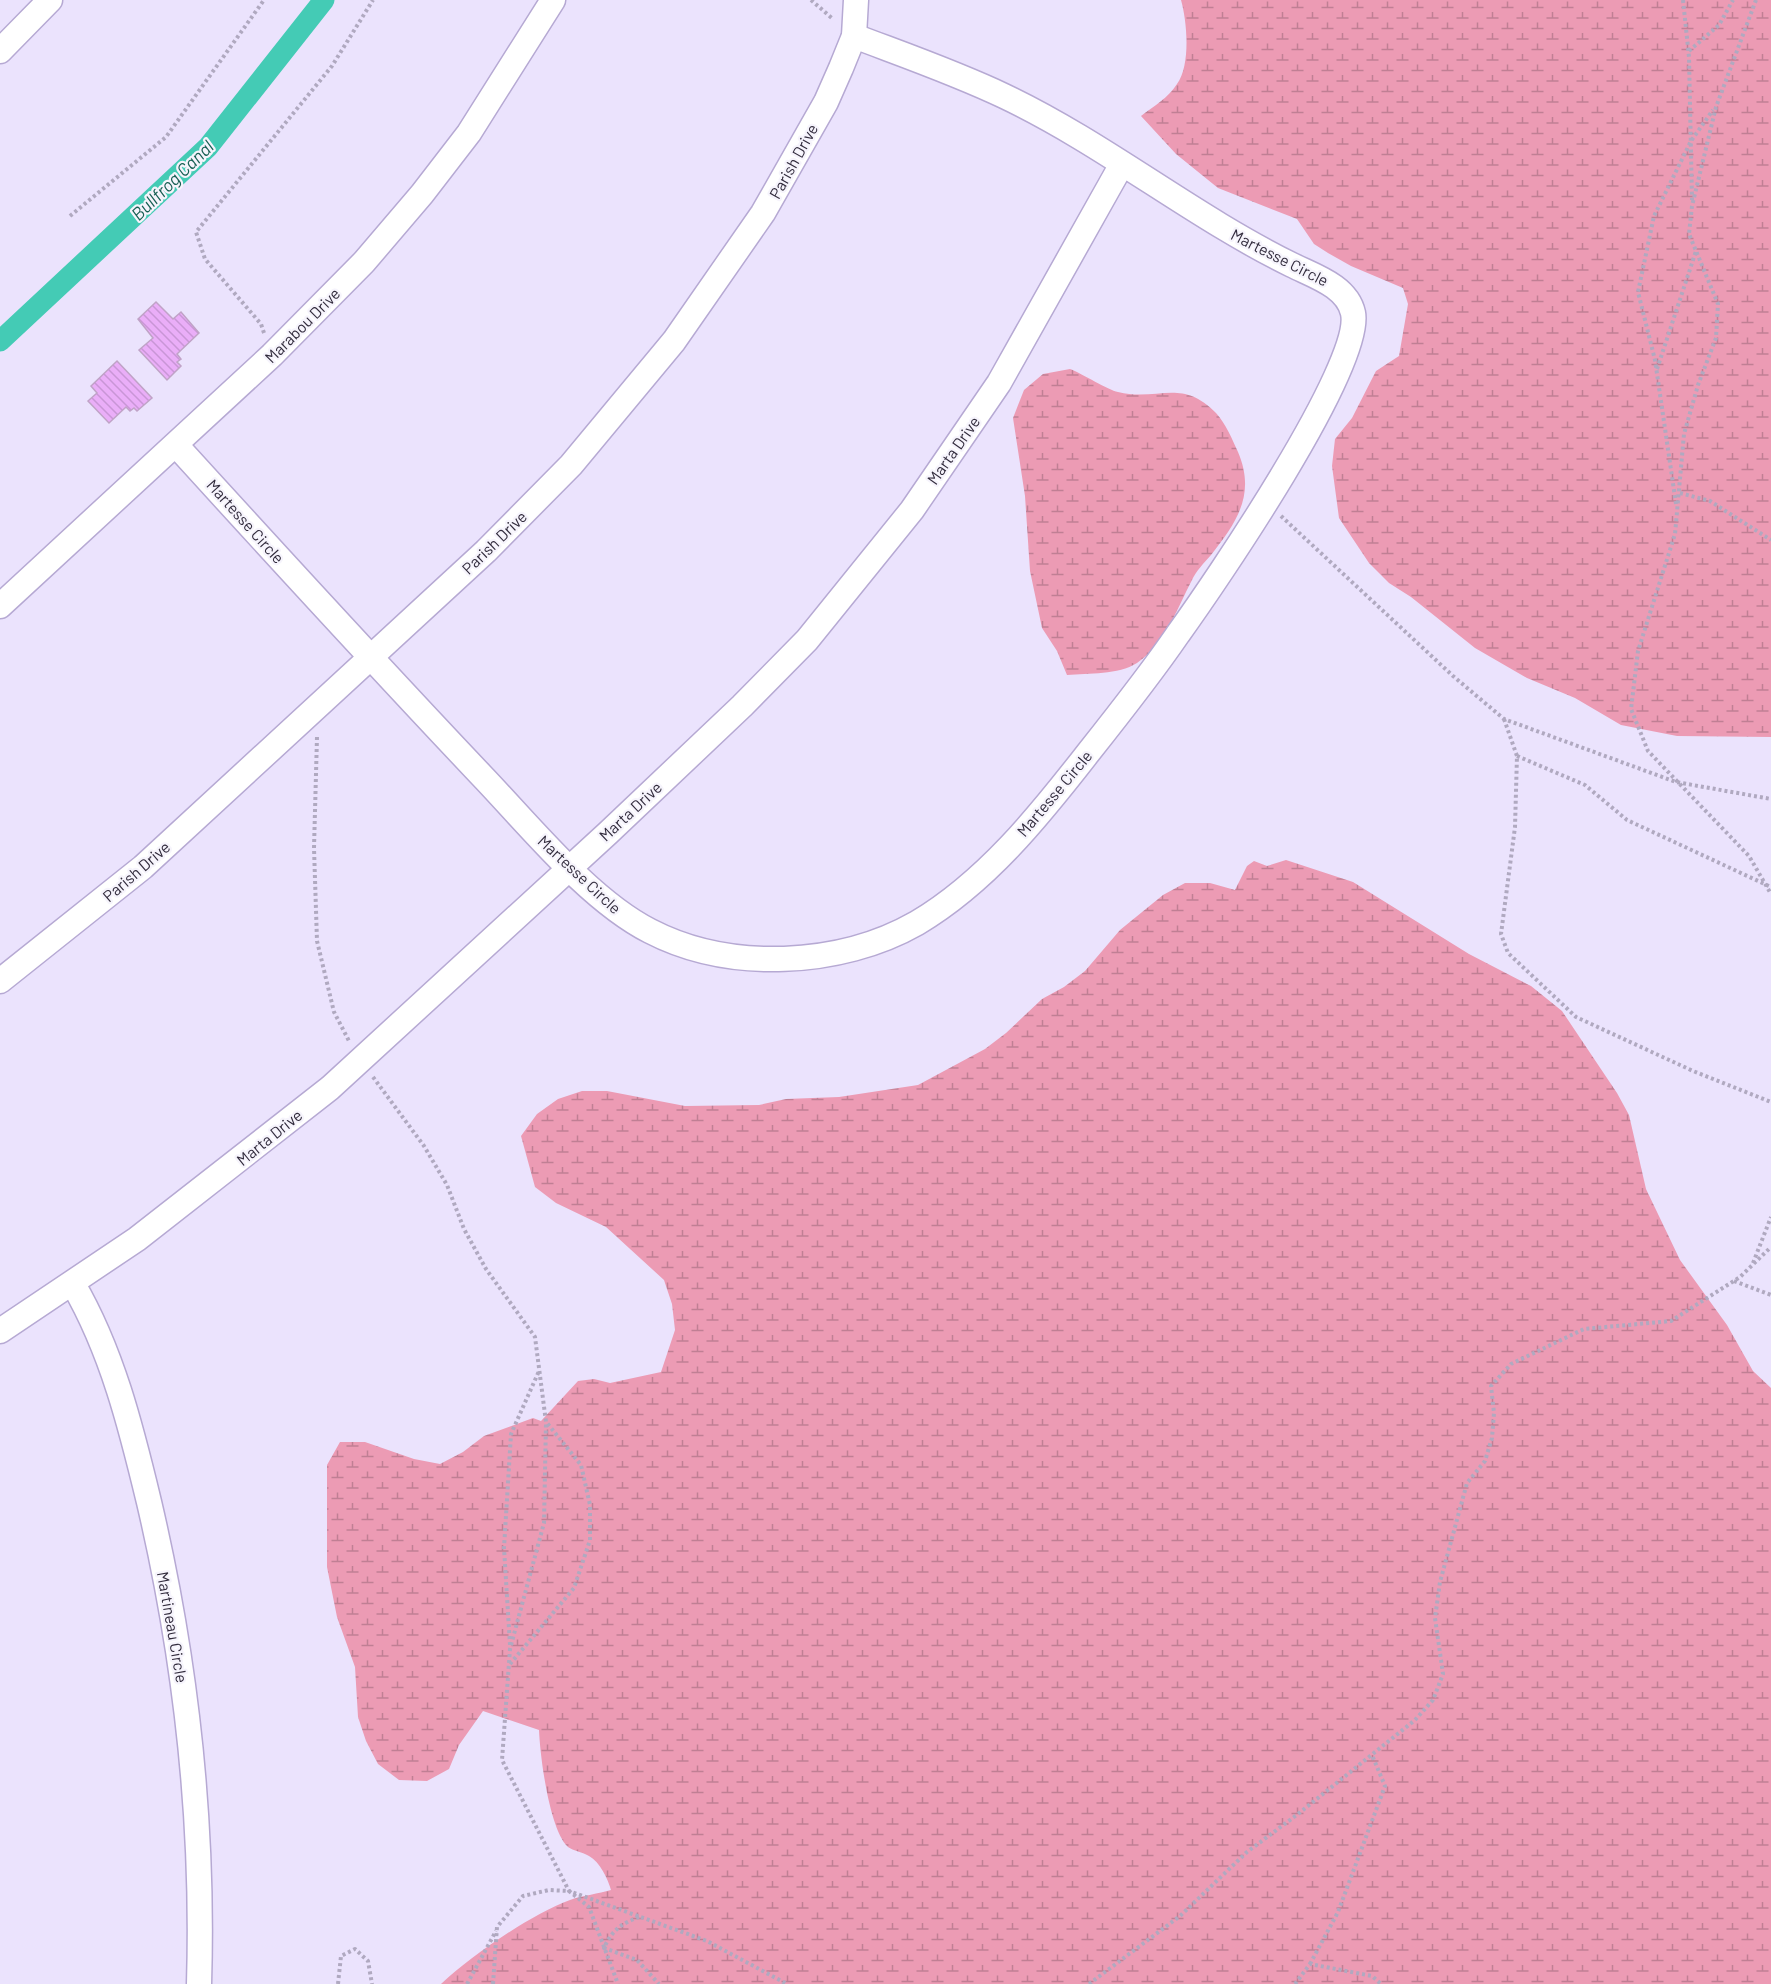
<svg xmlns="http://www.w3.org/2000/svg" width="1771" height="1984" font-family="Barlow,sans-serif">
<style>
.wetland{fill:url(#wetland-marsh)}
.lines{fill:none;stroke-linecap:round;stroke-linejoin:round}
.canal{stroke:#44cbb5;stroke-width:21}
.building{fill:url(#building-back-hatch);stroke:#c0a3c7;stroke-width:1.5}
.minor-casing{stroke:#b6a9d3;stroke-width:27}
.path{stroke:#b0a9c0;stroke-width:4;stroke-dasharray:3 3;stroke-linecap:butt}
.minor{stroke:#fff;stroke-width:24}
.labels{text-anchor:middle;dominant-baseline:central;stroke-width:4.5;stroke-linejoin:round;paint-order:stroke}
.street-label{font-size:16px;fill:#312b3c;stroke:#f6f4fc}
.water-label{font-size:18px;font-style:italic;fill:#176054;stroke:#f6f4fc}
</style>
<defs>
<pattern id="wetland-marsh" width="20" height="14" patternUnits="userSpaceOnUse" patternTransform="scale(1.5)"><rect width="20" height="14" fill="#ec9bb4"/><path d="M1 5h8M5 5V1M11 12h8M15 12V8" fill="none" stroke="#c07f94"/></pattern>
<pattern id="building-back-hatch" width="6" height="6" patternUnits="userSpaceOnUse" patternTransform="scale(1.5)"><rect width="6" height="6" fill="#eaaef8"/><path d="M-1 5l2 2M0 0l6 6M5-1l2 2" fill="none" stroke="#c996d6"/></pattern>
</defs>
<rect width="100%" height="100%" fill="#ebe3fd"/>
<!-- wetland -->
<g class="wetland">
<path d="M 1181,0 L 1771,0 L 1771,737 L 1677,736 L 1621,725 L 1575,698 L 1527,678 L 1475,648 L 1411,597 L 1389,583 L 1369,563 L 1339,518 L 1332,466 L 1335,439 L 1352,418 L 1376,371 L 1399,356 L 1408,304 L 1403,288 L 1351,266 L 1328,253 L 1314,244 L 1297,219 L 1218,188 L 1176,154 L 1141,116 C 1154,106 1168,98 1177,84 C 1191,65 1187,21 1181,0 Z"/>
<path d="M 1070,369 C 1083,374 1108,390 1118,392 C 1158,402 1181,377 1216,413 C 1226,424 1232,439 1238,452 C 1256,494 1237,522 1211,555 C 1204,563 1196,571 1192,580 C 1177,609 1165,644 1137,663 C 1118,675 1089,673 1067,675 L 1057,651 L 1042,628 L 1030,571 L 1025,496 L 1013,418 L 1024,390 L 1043,374 Z"/>
<path d="M 1286,860 L 1353,882 L 1469,954 L 1531,986 L 1562,1011 L 1617,1093 L 1629,1115 L 1646,1189 L 1680,1260 L 1727,1325 L 1753,1371 L 1771,1388 L 1771,1984 L 441,1984 C 472,1955 530,1915 570,1900 C 584,1895 598,1894 611,1890 C 608,1879 600,1862 589,1856 C 583,1852 573,1851 568,1847 C 549,1829 540,1755 539,1730 L 483,1711 L 459,1745 L 449,1769 L 427,1781 L 399,1780 L 378,1764 L 366,1741 L 358,1717 L 355,1667 L 337,1617 L 327,1567 L 327,1465 L 340,1442 L 365,1442 L 414,1459 L 440,1464 L 463,1452 L 484,1436 L 533,1418 L 541,1421 L 578,1381 L 594,1379 L 610,1383 L 661,1372 L 675,1330 L 672,1304 L 664,1280 L 606,1227 L 556,1203 L 535,1187 L 521,1136 L 537,1114 L 558,1099 L 582,1091 L 607,1091 L 685,1106 L 759,1105 L 786,1099 L 839,1097 L 918,1085 L 985,1049 L 1006,1033 L 1042,999 L 1064,987 L 1085,971 L 1120,930 L 1163,895 L 1185,883 L 1210,883 L 1235,890 L 1247,866 L 1254,861 L 1267,866 Z"/>
</g>
<g class="lines">
<!-- canal -->
<polyline class="canal" points="0,341 208,147 324,0"/>
</g>
<!-- building -->
<g class="building">
<polygon points="156,302 173,319 181,312 199,333 177,354 181,359 177,362 181,366 167,380 139,350 153,338 138,319"/>
<polygon points="117,361 152,398 137,411 134,408 130,411 126,407 109,423 88,401 97,393 91,386"/>
</g>
<g class="lines">
<defs>
<g id="minor">
<polyline points="0,51 50,0"/>
<path d="M 176,445 C 277,556 378,666 481,775 C 529,825 589,900 650,931 C 729,972 840,967 917,923 C 986,882 1039,816 1088,753 C 1119,714 1150,675 1178,634 C 1214,584 1364,365 1353,313 C 1347,286 1314,276 1292,265 C 1192,216 1105,144 1004,96 C 956,73 904,55 854,36"/>
<polyline points="0,606 272,355 364,262 422,194 469,133 553,0"/>
<polyline points="0,981 143,867 486,551 571,465 674,341 763,213 826,102 841,68 854,36 856,0"/>
<path d="M 73,1284 C 112,1351 131,1427 149,1502 C 186,1660 204,1822 199,1984"/>
<polyline points="0,1331 137,1239 330,1088 608,833 742,706 807,640 912,510 999,383 1122,164"/>
</g>
</defs>
<!-- minor casing -->
<use href="#minor" class="minor-casing"/>
<!-- path -->
<g class="path">
<polyline points="811,0 833,19"/>
<polyline points="1683,0 1689,57 1692,200"/>
<polyline points="1756,0 1716,107 1692,206 1689,234 1718,304 1716,338 1698,385 1684,434 1675,534 1638,651 1631,709 1648,751 1749,856 1771,894"/>
<polyline points="1689,51 1719,25 1733,0"/>
<polyline points="70,216 166,137 264,0"/>
<polyline points="264,333 261,324 205,259 196,232 332,66 373,0"/>
<polyline points="1657,369 1696,251"/>
<polyline points="1680,493 1710,501 1771,540"/>
<polyline points="1676,504 1655,360 1638,292 1654,216 1691,141 1713,110"/>
<polyline points="1281,516 1453,676 1504,719 1676,782 1771,799"/>
<polyline points="1504,719 1517,756 1515,827 1501,934 1508,953 1576,1017 1693,1071 1771,1102"/>
<polyline points="317,737 314,848 317,941 334,1012 349,1041"/>
<polyline points="1517,756 1585,785 1627,820 1771,887"/>
<polyline points="373,1077 424,1146 447,1185 464,1229 486,1269 535,1337 546,1422 544,1523 510,1649 502,1760 569,1891 707,1941 787,1984"/>
<polyline points="1753,1263 1771,1217"/>
<polyline points="1734,1281 1771,1295"/>
<polyline points="510,1645 504,1548 511,1434 539,1371"/>
<polyline points="510,1664 574,1588 590,1540 590,1505 581,1465 547,1423"/>
<path d="M 639,1917 C 621,1924 612,1930 604,1948 L 637,1960 L 659,1984"/>
<polyline points="1310,1964 1338,1912 1385,1786 1372,1755"/>
<polyline points="338,1984 341,1956 355,1949 368,1961 372,1984"/>
<polyline points="467,1984 496,1931"/>
<polyline points="493,1984 497,1927 523,1896 549,1890 569,1891 589,1907 618,1984"/>
<polyline points="1089,1984 1180,1916 1247,1852 1298,1814 1415,1720 1433,1700 1443,1674 1435,1618 1440,1582 1467,1483 1485,1461 1492,1438 1494,1413 1491,1386 1511,1364 1584,1329 1671,1321 1740,1277 1771,1247"/>
<polyline points="1295,1984 1310,1964 1372,1976 1381,1984"/>
</g>
<!-- minor -->
<use href="#minor" class="minor"/>
</g>
<g class="labels">
<!-- street labels -->
<g class="street-label">
<text transform="translate(793 161) rotate(-61)">Parish Drive</text>
<text transform="translate(1280 257) rotate(27)">Martesse Circle</text>
<text transform="translate(302 325) rotate(-45)">Marabou Drive</text>
<text transform="translate(953 450) rotate(-55)">Marta Drive</text>
<text transform="translate(246 521) rotate(48)">Martesse Circle</text>
<text transform="translate(494 542) rotate(-44)">Parish Drive</text>
<text transform="translate(1054 793) rotate(-50)">Martesse Circle</text>
<text transform="translate(630 811) rotate(-43)">Marta Drive</text>
<text transform="translate(136 871) rotate(-41)">Parish Drive</text>
<text transform="translate(580 874) rotate(43)">Martesse Circle</text>
<text transform="translate(269 1137) rotate(-39)">Marta Drive</text>
<text transform="translate(173 1627) rotate(80)">Martineau Circle</text>
</g>
<!-- water labels -->
<g class="water-label">
<text transform="translate(172 180) rotate(-44)">Bullfrog Canal</text>
</g>
</g>
</svg>
